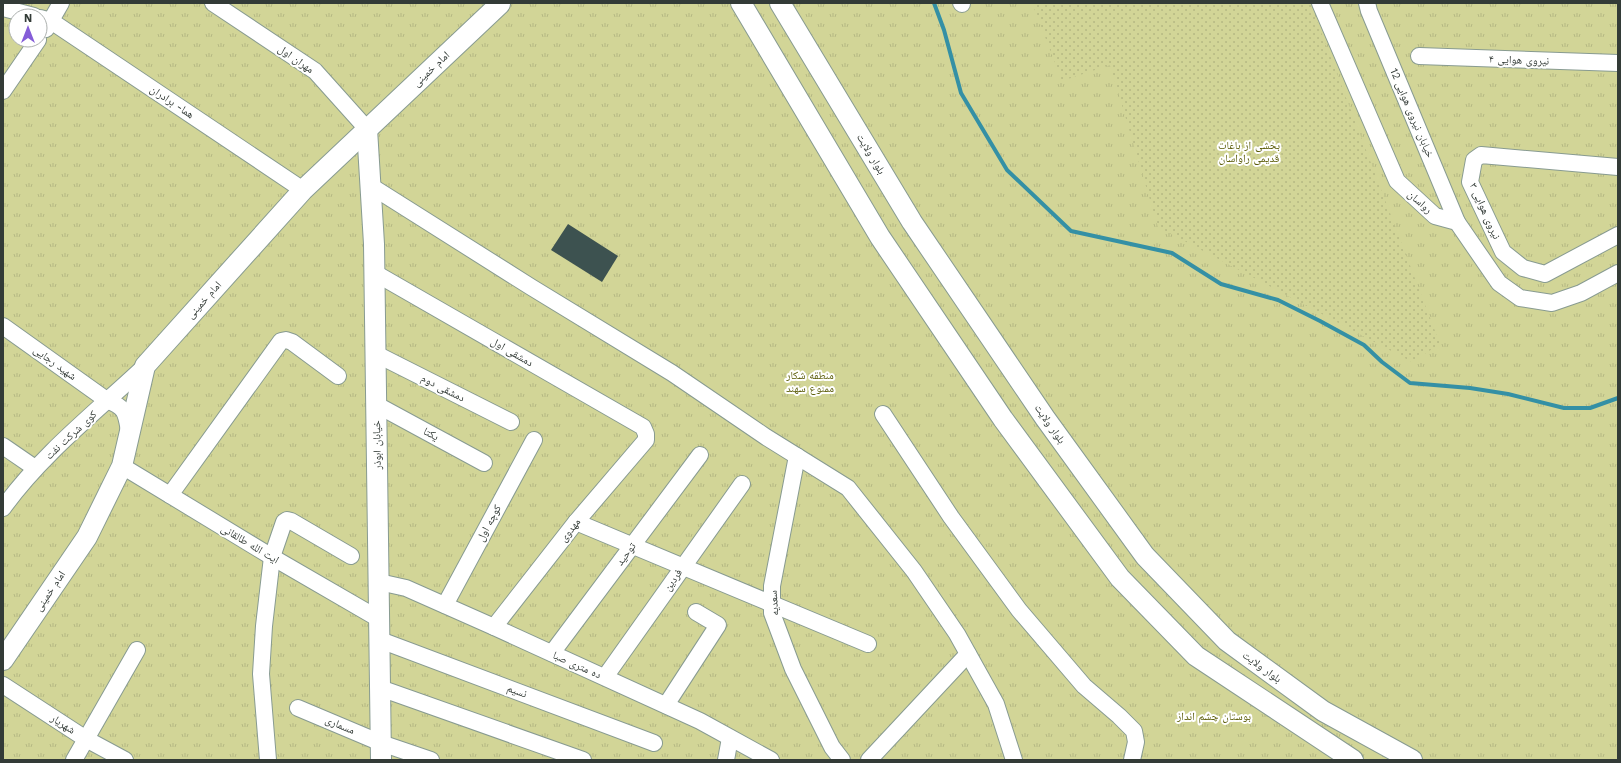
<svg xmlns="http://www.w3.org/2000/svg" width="1621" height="763" font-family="'Work Sans','Noto Naskh Arabic',sans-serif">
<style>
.grass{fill:url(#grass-tufts);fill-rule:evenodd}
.garden{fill:url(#garden-dots)}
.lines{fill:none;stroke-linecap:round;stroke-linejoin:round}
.stream{stroke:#3490a5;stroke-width:4}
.building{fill:#3d5250}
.minor-casing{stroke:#889b91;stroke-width:18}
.major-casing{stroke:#889b91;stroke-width:22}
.minor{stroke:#fff;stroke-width:16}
.major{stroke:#fff;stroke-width:20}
.labels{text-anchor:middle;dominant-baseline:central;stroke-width:4;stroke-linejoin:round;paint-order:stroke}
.street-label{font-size:11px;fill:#333b37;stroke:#fff}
.park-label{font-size:11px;fill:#5b5c09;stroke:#fff}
</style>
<defs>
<pattern id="grass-tufts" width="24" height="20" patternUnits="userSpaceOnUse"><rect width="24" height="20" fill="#d2d597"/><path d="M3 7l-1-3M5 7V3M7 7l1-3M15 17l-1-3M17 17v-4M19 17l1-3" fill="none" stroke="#b5b883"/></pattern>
<pattern id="garden-dots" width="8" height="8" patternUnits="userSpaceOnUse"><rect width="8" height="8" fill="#d2d597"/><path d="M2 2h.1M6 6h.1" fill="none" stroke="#b5b883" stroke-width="1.8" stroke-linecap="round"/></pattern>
</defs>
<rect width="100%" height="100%" fill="#cfe4d9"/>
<!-- grass -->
<path class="grass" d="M 3,3 L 1618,3 L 1618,760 L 3,760 ZM 16,16 L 40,16 L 40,40 L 16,40 Z"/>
<!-- garden -->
<polygon class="garden" points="1032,3 1310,3 1440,344 1412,362 1158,227 1110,65 1062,81"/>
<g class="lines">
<!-- stream -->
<polyline class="stream" points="934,3 944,30 961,93 1007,170 1071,231 1172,253 1221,284 1278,300 1320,321 1364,345 1382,362 1410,383 1470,388 1508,394 1564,408 1590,408 1618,398"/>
</g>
<!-- building -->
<polygon class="building" points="568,224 618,256 602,282 551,250"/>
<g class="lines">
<defs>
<g id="minor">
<polyline points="213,3 315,71 367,129"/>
<polyline points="961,3 962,4"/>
<polyline points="1320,3 1397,181 1435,216 1457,222 1499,283 1520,298 1552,303 1581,293 1618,273"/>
<polyline points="1367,3 1369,11 1457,222"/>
<polyline points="3,8 34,16"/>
<polyline points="40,18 51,21 303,190"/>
<polyline points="46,29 61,3"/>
<polyline points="1419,56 1618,63"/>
<polyline points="3,91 38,40"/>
<polyline points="1618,167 1481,155 1474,160 1470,182 1503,252 1523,268 1545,274 1618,235"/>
<polyline points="371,186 531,287 672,373 766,437 848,488 914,571 957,634 996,704 1014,760"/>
<polyline points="375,273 643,427 646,434 646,440 576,522 494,627"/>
<path d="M 3,326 L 108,401 C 126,407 126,414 129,431"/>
<polyline points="376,354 511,422"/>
<polyline points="377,405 484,463"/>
<polyline points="883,414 951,517 1019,610 1084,686 1119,716 1134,731 1136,742 1132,760"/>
<polyline points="3,446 35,468"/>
<polyline points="797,456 772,586 772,613 793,669 832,747 842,760"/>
<polyline points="122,466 272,557 379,619"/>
<polyline points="170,495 281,341 286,340 292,342 338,376"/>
<path d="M 3,508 C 41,455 97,411 145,366"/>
<polyline points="576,522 868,644"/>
<polyline points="379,582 406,588 494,627 700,721 771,760"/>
<polyline points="445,605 534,440"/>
<polyline points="380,640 654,743"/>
<polyline points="552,653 700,455"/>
<polyline points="605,677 742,484"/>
<polyline points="3,685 86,739 125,760"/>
<polyline points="380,688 583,760"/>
<polyline points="666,705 718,625 696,612"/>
<polyline points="298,708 381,743 431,760"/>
<polyline points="74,760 137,650"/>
<polyline points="268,760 261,674 264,626 272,557 284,522 287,520 291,521 351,556"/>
<polyline points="726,760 730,738"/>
<polyline points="869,760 968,654"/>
</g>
<g id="major">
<polyline points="741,3 880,237 1003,419 1120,578 1196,656 1353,760"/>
<polyline points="780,3 912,222 1045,418 1145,556 1227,641 1323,711 1412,760"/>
<polyline points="367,129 374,244 381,760"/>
<polyline points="3,660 87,537 122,466 145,366 303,190 500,4"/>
</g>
</defs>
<!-- minor casing -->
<use href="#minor" class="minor-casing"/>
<!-- major casing -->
<use href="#major" class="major-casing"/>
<!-- minor -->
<use href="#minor" class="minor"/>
<!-- major -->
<use href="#major" class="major"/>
</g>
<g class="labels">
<!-- street labels -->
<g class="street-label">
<text transform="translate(296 59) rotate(35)">مهران اول</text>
<text transform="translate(1519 60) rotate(2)">نیروی هوایی ۴</text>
<text transform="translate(431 69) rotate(-43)">امام خمینی</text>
<text transform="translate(172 102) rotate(34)">هما- برادران</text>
<text transform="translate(1412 113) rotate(67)">خیابان نیروی هوایی 12</text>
<text transform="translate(871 154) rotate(59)">بلوار ولایت</text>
<text transform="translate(1420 202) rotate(42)">رواسان</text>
<text transform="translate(1485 211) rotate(66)">نیروی هوایی ۳</text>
<text transform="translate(204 300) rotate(-48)">امام خمینی</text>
<text transform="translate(512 352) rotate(30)">دمشقی اول</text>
<text transform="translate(55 363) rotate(36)">شهید رجایی</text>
<text transform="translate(443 388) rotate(27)">دمشقی دوم</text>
<text transform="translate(1050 424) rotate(55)">بلوار ولایت</text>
<text transform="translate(431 434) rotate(28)">یکتا</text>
<text transform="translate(71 435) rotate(-43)">کوی شرکت نفت</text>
<text transform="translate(377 445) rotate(-91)">خیابان ابوذر</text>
<text transform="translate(489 523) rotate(-62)">کوچه اول</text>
<text transform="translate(570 530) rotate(-51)">مهدوی</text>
<text transform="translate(250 544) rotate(31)">ایت الله طالقانی</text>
<text transform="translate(626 554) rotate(-53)">توحید</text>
<text transform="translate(673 580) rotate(-55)">فردین</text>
<text transform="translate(50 591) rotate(-56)">امام خمینی</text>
<text transform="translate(774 603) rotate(-94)">سعدیه</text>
<text transform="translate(577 665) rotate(24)">ده متری صبا</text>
<text transform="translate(1262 667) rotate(36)">بلوار ولایت</text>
<text transform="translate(517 691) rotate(20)">نسیم</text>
<text transform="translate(63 724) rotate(33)">شهریار</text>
<text transform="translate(340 725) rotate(23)">مسماری</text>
</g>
<!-- park labels -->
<g class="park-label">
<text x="1249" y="145">بخشی از باغات<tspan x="1249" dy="13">قدیمی راواسان</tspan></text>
<text x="810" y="375">منطقه شکار<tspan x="810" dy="13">ممنوع سهند</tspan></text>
<text x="1214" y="716">بوستان چشم انداز</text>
</g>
</g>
<!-- border -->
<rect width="1621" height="763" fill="none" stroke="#333b37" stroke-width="8"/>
<!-- north arrow -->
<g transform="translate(28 28)"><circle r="19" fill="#ffffff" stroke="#adb1af"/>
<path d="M0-3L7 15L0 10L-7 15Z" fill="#855dd8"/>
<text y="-6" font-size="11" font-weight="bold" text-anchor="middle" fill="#333b37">N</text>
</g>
</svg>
